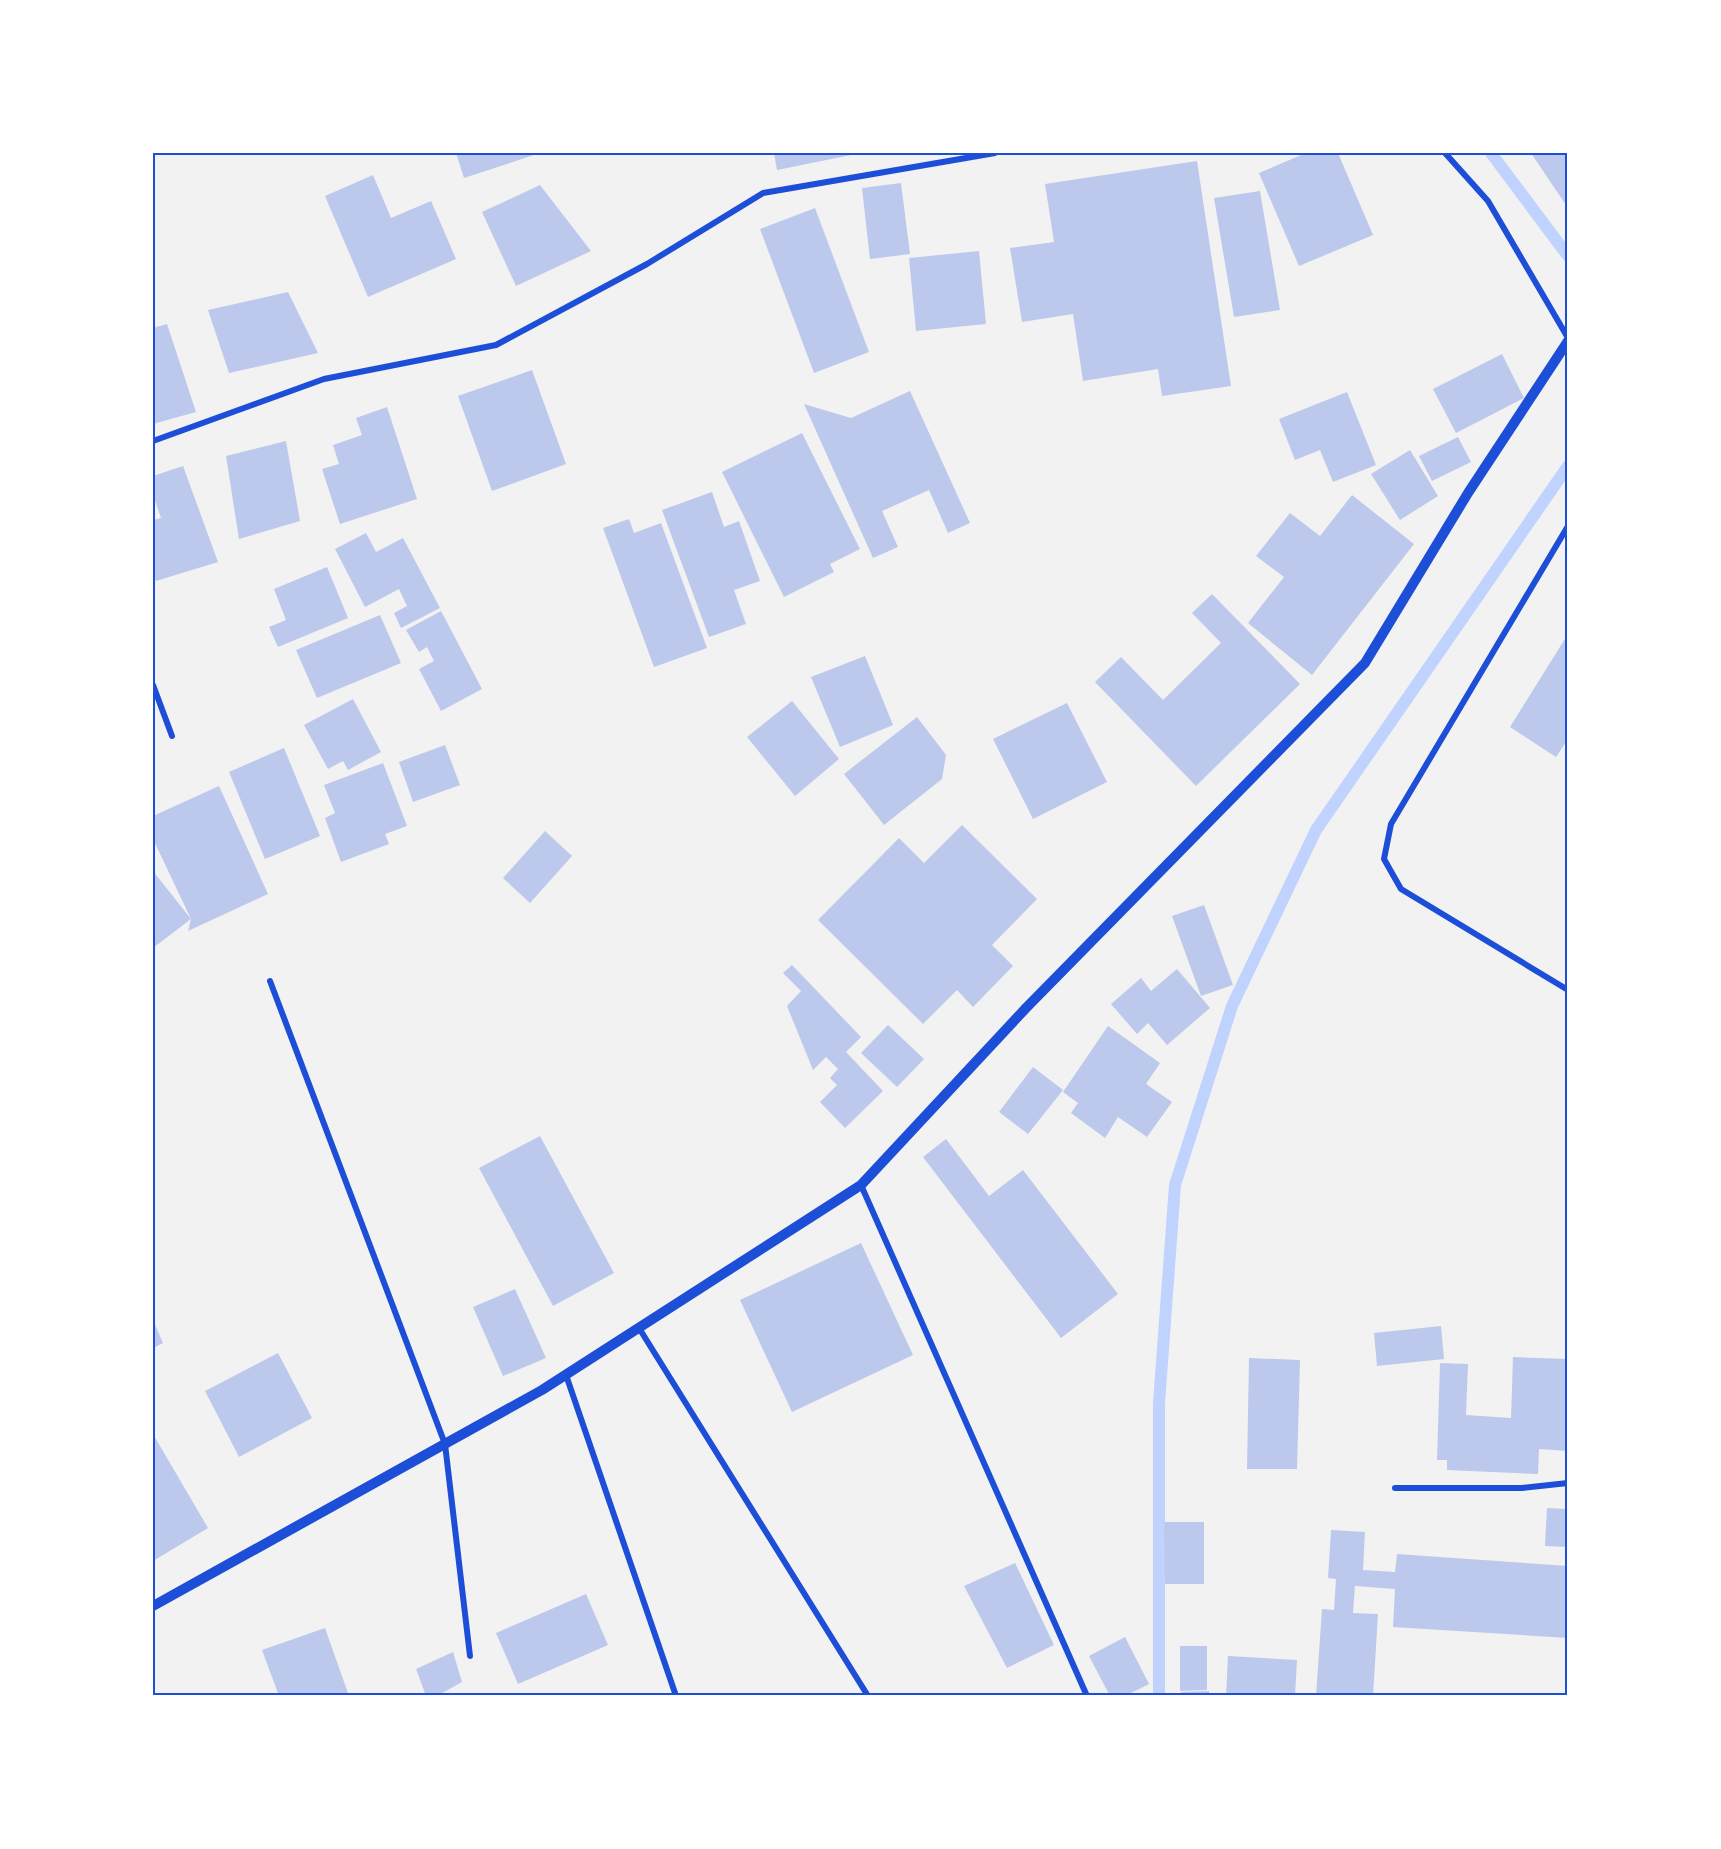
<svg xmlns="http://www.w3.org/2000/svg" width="1721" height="1849" font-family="'Golos Text',sans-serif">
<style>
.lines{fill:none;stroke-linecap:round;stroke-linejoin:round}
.stream{stroke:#bfd3fe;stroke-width:12}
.building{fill:#bdc9ec}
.minor{stroke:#1d4ed8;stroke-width:6}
.tertiary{stroke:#1d4ed8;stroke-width:10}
.neatline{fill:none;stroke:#1d4ed8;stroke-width:2}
</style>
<rect width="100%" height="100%" fill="#f2f2f2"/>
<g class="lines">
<!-- stream -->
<g class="stream">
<polyline points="1491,153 1568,256"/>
<polyline points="1159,1696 1159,1403 1175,1185 1232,1006 1316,830 1568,466"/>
</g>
</g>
<!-- building -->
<g class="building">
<polygon points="456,153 534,153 534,155 464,178"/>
<polygon points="774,153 856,153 856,154 777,170"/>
<polygon points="1306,153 1338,153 1373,235 1299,266 1259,173"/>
<polygon points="1531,153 1568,153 1568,208"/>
<polygon points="1197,161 1231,386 1162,396 1158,369 1083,381 1073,314 1022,322 1010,248 1054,242 1045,184"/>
<polygon points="373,175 391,218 431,201 456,259 368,297 325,196"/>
<polygon points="901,183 910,254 870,259 862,188"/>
<polygon points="540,185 591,251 516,286 482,212"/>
<polygon points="1260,191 1280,310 1234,317 1214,198"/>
<polygon points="815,208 869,352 814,373 760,229"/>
<polygon points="979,251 986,324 916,331 909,258"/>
<polygon points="288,292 318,353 229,373 208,310"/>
<polygon points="167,324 196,412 153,424 153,328"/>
<polygon points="1502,354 1524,398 1456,433 1433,389"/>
<polygon points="532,370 566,464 492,491 458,396"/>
<polygon points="910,391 970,523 948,533 929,490 882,511 898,547 873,558 804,404 851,418"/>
<polygon points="1347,392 1376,465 1333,482 1320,450 1295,460 1279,419"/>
<polygon points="387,407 417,499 340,524 322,469 339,464 333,445 362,435 356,418"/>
<polygon points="802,433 860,549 830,564 834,572 784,597 722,472"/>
<polygon points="1458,437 1471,462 1432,481 1419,456"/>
<polygon points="286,441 300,521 239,539 226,456"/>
<polygon points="1410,450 1438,496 1400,520 1371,474"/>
<polygon points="183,466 218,562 156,581 153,574 153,520 161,518 153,495 153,476"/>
<polygon points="712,492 724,527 739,521 760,581 734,590 746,624 709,637 662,510"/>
<polygon points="1352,495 1414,544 1312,675 1248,623 1284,577 1256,556 1290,513 1320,536"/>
<polygon points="629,519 634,533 661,523 707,648 654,667 603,528"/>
<polygon points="366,533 376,552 403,538 440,608 401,628 394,613 407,606 399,589 365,607 335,549"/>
<polygon points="327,567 348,618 278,647 269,627 286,620 274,589"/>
<polygon points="1212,594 1300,684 1196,786 1095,682 1121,657 1163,700 1221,643 1192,613"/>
<polygon points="441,611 482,689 441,711 419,669 434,661 427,647 419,652 406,630"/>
<polygon points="380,615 401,663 317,698 296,650"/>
<polygon points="1568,634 1568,739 1556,757 1510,727"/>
<polygon points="865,656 893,725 840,747 811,677"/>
<polygon points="353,699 381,752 348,770 343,761 328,769 304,725"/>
<polygon points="792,701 839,759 795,796 747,737"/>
<polygon points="1067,703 1107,782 1033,819 993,739"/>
<polygon points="917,717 946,755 942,779 884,825 844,774"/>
<polygon points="445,745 460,785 413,802 399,762"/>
<polygon points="284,748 320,836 265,859 229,772"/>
<polygon points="383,763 407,826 385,834 389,844 341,862 325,818 335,813 324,785"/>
<polygon points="219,786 268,894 188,931 191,919 153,948 153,871 191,919 153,839 153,816"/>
<polygon points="962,825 1037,899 992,945 1013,966 973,1007 957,990 923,1024 818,920 899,838 924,863"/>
<polygon points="545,831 572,856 530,903 503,878"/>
<polygon points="1204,905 1233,985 1201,996 1172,916"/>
<polygon points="792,965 861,1037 846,1052 883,1091 845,1128 820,1102 837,1085 830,1078 838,1069 826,1057 813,1070 787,1006 801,991 783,973"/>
<polygon points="1177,969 1210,1008 1167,1045 1148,1023 1137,1034 1111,1004 1141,978 1151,991"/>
<polygon points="888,1025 924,1059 897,1087 861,1053"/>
<polygon points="1108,1026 1160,1063 1146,1084 1172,1102 1147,1137 1118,1117 1105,1138 1071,1113 1078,1103 1063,1092"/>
<polygon points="1033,1067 1063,1090 1028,1134 999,1112"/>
<polygon points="540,1136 614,1273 553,1306 479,1168"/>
<polygon points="946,1139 989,1196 1023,1170 1118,1294 1061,1338 923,1157"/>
<polygon points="861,1243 913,1355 792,1412 740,1300"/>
<polygon points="515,1289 546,1358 503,1376 473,1307"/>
<polygon points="153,1320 163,1343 153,1348"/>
<polygon points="1441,1326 1444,1359 1377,1366 1374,1333"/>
<polygon points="278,1353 312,1418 239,1457 205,1391"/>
<polygon points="1513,1357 1568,1359 1568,1451 1539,1449 1538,1474 1447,1470 1447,1460 1437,1460 1440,1363 1468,1364 1466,1415 1511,1418"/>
<polygon points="1249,1358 1300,1360 1297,1469 1247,1469"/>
<polygon points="153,1434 208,1528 153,1561"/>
<polygon points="1547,1508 1568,1509 1568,1547 1545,1546"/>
<polygon points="1164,1522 1204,1522 1204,1584 1165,1584"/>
<polygon points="1331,1530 1365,1532 1363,1570 1395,1572 1397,1554 1568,1566 1568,1638 1393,1627 1395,1589 1355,1586 1353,1613 1378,1614 1373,1696 1316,1696 1322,1609 1334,1610 1336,1579 1328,1578"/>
<polygon points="1015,1563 1054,1645 1007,1668 964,1586"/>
<polygon points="586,1594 608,1645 518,1684 496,1633"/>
<polygon points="325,1628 349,1696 279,1696 262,1650"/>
<polygon points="1125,1637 1149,1684 1125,1696 1110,1696 1089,1656"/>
<polygon points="1180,1646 1207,1646 1207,1690 1180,1691"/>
<polygon points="453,1652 462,1682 437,1696 426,1696 416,1669"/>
<polygon points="1228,1656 1297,1660 1295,1696 1226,1696"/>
<polygon points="1209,1691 1209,1696 1182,1696 1181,1692"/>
</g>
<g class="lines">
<!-- minor -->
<g class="minor">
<polyline points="1445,153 1488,201 1568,338"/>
<polyline points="153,441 324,379 496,345 647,264 763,193 995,153"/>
<polyline points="1568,526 1391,824 1384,859 1401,889 1568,990"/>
<polyline points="153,685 172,736"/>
<polyline points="270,981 445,1444 470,1656"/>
<polyline points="861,1185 1087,1696"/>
<polyline points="639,1328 868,1696"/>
<polyline points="566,1375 675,1693"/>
<polyline points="1395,1488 1522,1488 1568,1483"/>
</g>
<!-- tertiary -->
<polyline class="tertiary" points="153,1606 542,1390 861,1185 1026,1008 1365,663 1468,493 1568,341"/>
</g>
<!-- border -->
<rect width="1721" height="1849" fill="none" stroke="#ffffff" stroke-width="309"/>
<rect x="154" y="154" width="1412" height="1540" class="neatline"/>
</svg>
